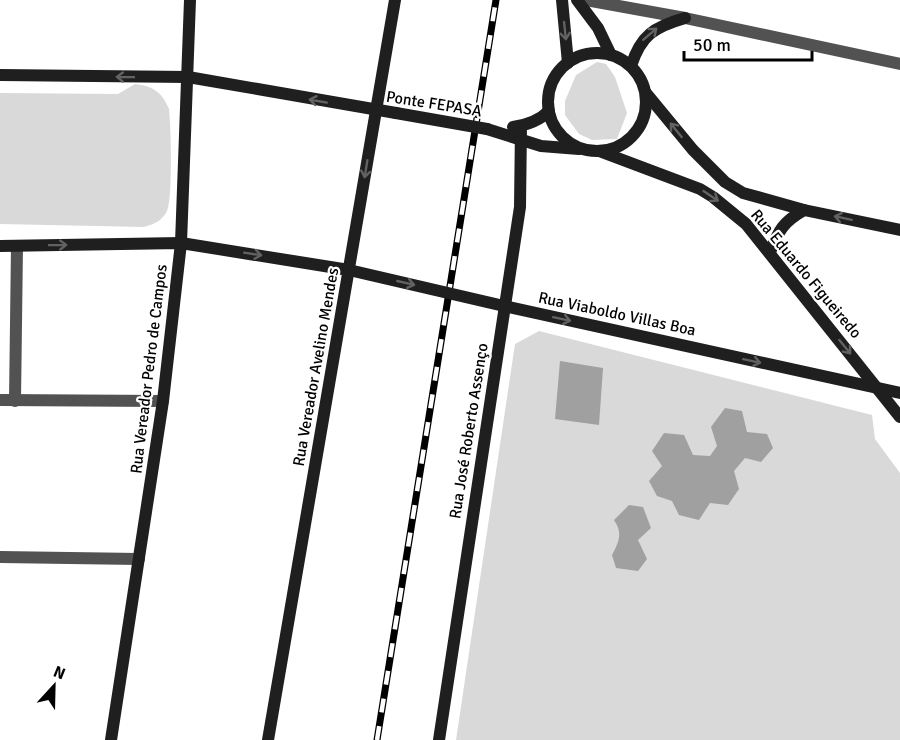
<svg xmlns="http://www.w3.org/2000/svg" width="900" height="740" font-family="Signika,sans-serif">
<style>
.green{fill:#d9d9d9}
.water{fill:#a0a0a0}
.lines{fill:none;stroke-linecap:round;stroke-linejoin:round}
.street{stroke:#525252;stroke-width:12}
.secondary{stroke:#1f1f1f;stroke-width:12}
.rail-casing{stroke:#000;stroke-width:7}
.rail{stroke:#fff;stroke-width:4.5;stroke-dasharray:14;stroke-linecap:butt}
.secondary-bridge{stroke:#1f1f1f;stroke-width:12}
.oneway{stroke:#626262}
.labels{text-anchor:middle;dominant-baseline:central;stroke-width:4.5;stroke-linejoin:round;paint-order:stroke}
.street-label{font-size:16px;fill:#000;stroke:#fff}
</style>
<rect width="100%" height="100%" fill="#fff"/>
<!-- green -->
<g class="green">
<polygon points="597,62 606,64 615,77 627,113 617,139 592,140 579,134 565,115 565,101 576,75"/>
<path d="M 135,84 C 153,86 162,92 169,109 C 171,125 173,200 167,211 C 162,221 154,224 144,227 L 0,224 L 0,93 L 118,94 Z"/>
<polygon points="539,331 872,415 875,439 900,473 900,740 456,740 515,344"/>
</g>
<!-- water -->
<g class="water">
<polygon points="560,361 603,368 599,425 555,419"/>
<polygon points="725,408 742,411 747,432 767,434 773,448 761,462 745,458 734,471 739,489 728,505 710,503 699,520 679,515 672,501 657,496 649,481 662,466 652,451 664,433 684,435 693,455 710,456 717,446 711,427"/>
<path d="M 629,505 L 643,507 L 651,528 L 638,540 L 647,559 L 638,571 L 616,568 L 612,555 C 619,542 623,533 614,520 Z"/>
</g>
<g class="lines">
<!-- street -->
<g class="street">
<polyline points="586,0 685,18 900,64"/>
<polyline points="0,400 163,401"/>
<polyline points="15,401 17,246"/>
<polyline points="0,557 139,559"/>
</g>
<!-- secondary -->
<g class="secondary">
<polyline points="562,0 568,63"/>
<polyline points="577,0 598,28 611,55"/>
<circle cx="597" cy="102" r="49"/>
<path d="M 631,66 C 641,35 654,27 685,18"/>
<polyline points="0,75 188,77 396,113"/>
<polyline points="646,93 693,150 725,182 743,193 804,210 900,230"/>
<path d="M 513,127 C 527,125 539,121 549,111"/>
<polyline points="487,129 541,146 579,149"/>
<polyline points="599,151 700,189 713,197 746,224 900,417"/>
<polyline points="0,246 181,243 349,270"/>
<path d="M 770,252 C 779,230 783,222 804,210"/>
<polyline points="504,306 900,393"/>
<polyline points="111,740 163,401 181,243 190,0"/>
<polyline points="268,740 395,0"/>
<polyline points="439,740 520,207 521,126"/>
</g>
<defs>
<polyline id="rail" points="377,740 496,0"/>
</defs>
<!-- rail casing -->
<use href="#rail" class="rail-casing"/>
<!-- rail -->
<use href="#rail" class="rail"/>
<!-- secondary-bridge -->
<g class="secondary-bridge">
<polyline points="396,113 487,129"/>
<polyline points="349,270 504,306"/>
</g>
</g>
<!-- one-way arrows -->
<defs><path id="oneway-shaft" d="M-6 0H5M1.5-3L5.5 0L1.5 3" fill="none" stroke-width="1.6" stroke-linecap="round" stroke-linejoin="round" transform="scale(1.5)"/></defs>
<g class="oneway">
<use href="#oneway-shaft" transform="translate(565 31) rotate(84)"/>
<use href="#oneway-shaft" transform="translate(650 34) rotate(-41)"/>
<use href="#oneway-shaft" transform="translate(125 77) rotate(-179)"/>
<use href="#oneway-shaft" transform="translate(318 101) rotate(-170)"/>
<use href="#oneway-shaft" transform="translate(676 130) rotate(-129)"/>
<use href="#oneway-shaft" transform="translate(366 169) rotate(99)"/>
<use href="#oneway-shaft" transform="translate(711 196) rotate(34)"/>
<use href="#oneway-shaft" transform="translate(843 218) rotate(-168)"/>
<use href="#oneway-shaft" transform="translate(58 245) rotate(-1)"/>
<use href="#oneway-shaft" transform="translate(253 254) rotate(9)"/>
<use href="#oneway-shaft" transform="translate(406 283) rotate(13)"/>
<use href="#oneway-shaft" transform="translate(562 319) rotate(12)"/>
<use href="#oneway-shaft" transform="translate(845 347) rotate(51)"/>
<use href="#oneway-shaft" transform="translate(752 361) rotate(12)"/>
</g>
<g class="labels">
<!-- street labels -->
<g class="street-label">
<text transform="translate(434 104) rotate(9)">Ponte FEPASA</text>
<text transform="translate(806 274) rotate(50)">Rua Eduardo Figueiredo</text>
<text transform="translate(617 314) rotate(12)">Rua Viaboldo Villas Boa</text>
<text transform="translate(316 367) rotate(-80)">Rua Vereador Avelino Mendes</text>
<text transform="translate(149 369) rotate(-83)">Rua Vereador Pedro de Campos</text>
<text transform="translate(469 431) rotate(-81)">Rua José Roberto Assenço</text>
</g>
</g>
<!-- north arrow -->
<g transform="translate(54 686) rotate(22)" stroke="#ffffff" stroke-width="4.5" paint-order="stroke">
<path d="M0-4.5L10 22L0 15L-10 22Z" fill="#000000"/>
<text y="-9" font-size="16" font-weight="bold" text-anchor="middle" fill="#000000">N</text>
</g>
<!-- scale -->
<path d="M684 51v9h128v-9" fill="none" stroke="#000000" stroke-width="3"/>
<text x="693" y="51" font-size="18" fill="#000000" stroke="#ffffff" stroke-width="4.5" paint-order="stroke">50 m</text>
</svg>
